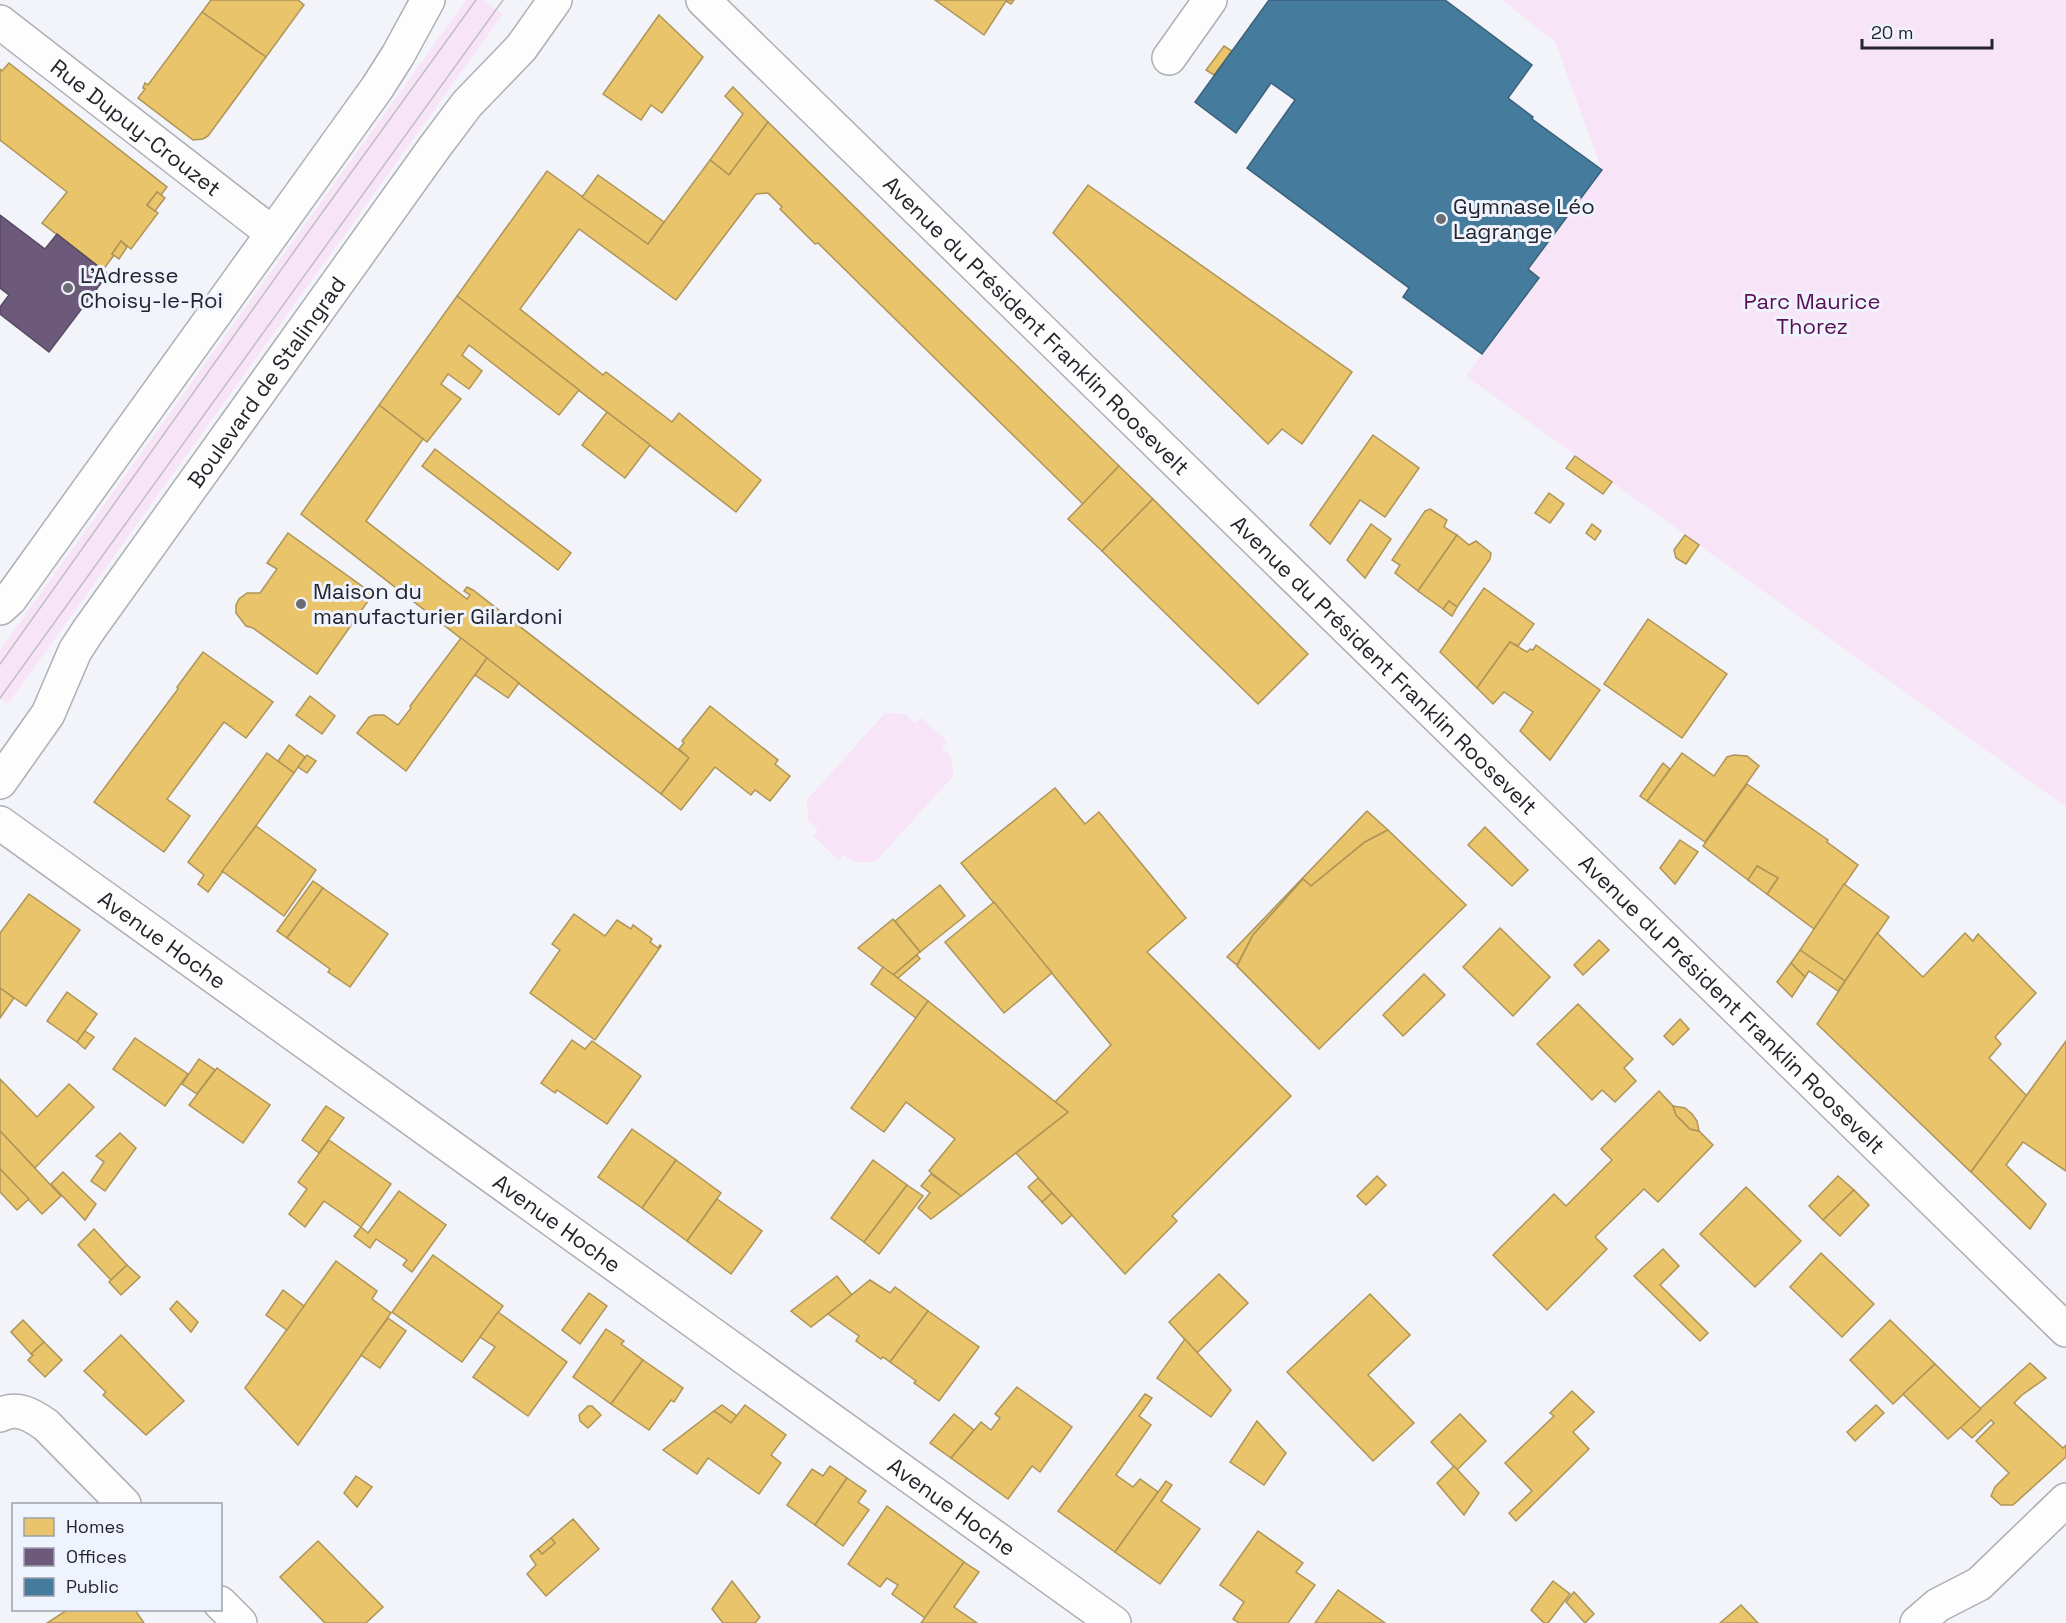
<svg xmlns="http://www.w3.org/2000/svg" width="2066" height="1623" font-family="'Space Grotesk',sans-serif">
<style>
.green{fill:#f8e4f7}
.homes{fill:#e9c46a;stroke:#ae9457;stroke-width:1.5}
.offices{fill:#6d597a;stroke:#574962;stroke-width:1.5}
.public{fill:#457b9d;stroke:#3b617a;stroke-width:1.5}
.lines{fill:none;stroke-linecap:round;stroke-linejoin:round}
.minor-casing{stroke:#adafb4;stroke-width:36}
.major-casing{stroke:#adafb4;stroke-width:36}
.minor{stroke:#fdfdfe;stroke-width:33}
.major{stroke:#fdfdfe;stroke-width:33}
.tram{stroke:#bfbfc1;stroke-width:1.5}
.poi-dot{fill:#6b6d73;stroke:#eff3fd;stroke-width:2}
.labels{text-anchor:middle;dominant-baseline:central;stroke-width:6;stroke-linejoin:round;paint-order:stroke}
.street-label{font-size:22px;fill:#23252a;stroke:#eff3fd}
.poi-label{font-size:22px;fill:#23252a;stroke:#eff3fd;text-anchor:start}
.park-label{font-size:22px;fill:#590f53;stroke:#eff3fd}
</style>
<rect width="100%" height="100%" fill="#f2f4fa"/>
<!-- green -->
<g class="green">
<polygon points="466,0 483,0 503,14 8,704 0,699 0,650"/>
<polygon points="1502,0 2066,0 2066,807 1699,545 1466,376 1539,278 1528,269 1602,170 1555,42"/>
<polygon points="885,713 905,714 915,723 921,718 947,741 942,748 950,755 954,775 875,862 853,862 844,854 839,860 813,836 818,830 808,821 807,800"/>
</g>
<!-- homes -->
<g class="homes">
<polygon points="211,0 298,0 304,5 266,57 202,12"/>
<polygon points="935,0 1014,0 1011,4 1006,1 984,35"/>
<polygon points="202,12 266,57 208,136 203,139 193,140 138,98 145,89 143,88 145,83 148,85"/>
<polygon points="659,15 703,57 662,113 651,105 641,120 603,94"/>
<polygon points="1224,46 1232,51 1214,75 1206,70"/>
<polygon points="9,63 167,187 161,195 157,192 147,205 158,213 131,249 121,241 112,254 114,255 103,270 42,223 67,192 0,140 0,69 2,71"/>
<polygon points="733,87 768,122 729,175 710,160 743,114 725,96"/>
<polygon points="768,122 1119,466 1083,504 818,243 815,244 780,209 782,207 768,193 756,194 676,300 579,229 520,309 603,375 606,372 672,422 679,413 761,480 736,512 457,296 547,171 648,244 710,160 729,175"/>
<polygon points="598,175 664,222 648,244 582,197"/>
<polygon points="1088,185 1352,372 1302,444 1282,429 1268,444 1053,233"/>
<polygon points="157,192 165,198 155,211 147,205"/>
<polygon points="121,241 127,247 119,259 112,254"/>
<polygon points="457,296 579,390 559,415 469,345 462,355 482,371 469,389 448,374 441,384 461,399 427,442 379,405"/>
<polygon points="379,405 423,439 366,521 467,599 470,595 464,591 467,587 473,590 689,758 661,794 301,514"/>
<polygon points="607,412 650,445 625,478 582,445"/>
<polygon points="1373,435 1419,468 1385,517 1360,500 1330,544 1310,525"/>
<polygon points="435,449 571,553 558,570 422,466"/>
<polygon points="1575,456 1612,482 1603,494 1566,468"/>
<polygon points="1119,466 1153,499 1102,551 1068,519"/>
<polygon points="1549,493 1564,504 1550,523 1535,513"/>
<polygon points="1153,499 1308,654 1258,704 1102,551"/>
<polygon points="1430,509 1447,520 1444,527 1457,535 1418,591 1395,573 1400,565 1392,560 1425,511"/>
<polygon points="1371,524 1391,539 1365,578 1347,560"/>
<polygon points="1592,524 1601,531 1595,540 1586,533"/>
<polygon points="288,533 373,594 317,674 253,628 246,626 236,613 236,605 239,599 247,593 260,593 277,569 267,563"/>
<polygon points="1457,535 1469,545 1476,541 1491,553 1490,559 1457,607 1449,601 1443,609 1418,591"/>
<polygon points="1685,535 1699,545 1686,564 1676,558 1674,550"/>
<polygon points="1484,588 1534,624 1518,646 1510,642 1477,688 1440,652"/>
<polygon points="1449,601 1457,607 1452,616 1443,609"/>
<polygon points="1648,619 1727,674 1682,738 1604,684"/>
<polygon points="461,638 487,658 406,771 357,733 369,717 374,715 384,715 398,725 411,708 410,706"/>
<polygon points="1510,642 1527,652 1530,649 1533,650 1536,645 1600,690 1550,760 1520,731 1533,712 1504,692 1493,704 1477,688"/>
<polygon points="203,652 273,702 246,738 224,722 167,799 190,816 164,852 94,802 178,689 177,687"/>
<polygon points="487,658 519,683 508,698 475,675"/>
<polygon points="310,696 335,716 322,734 296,715"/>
<polygon points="710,706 778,760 775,764 790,776 770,801 755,790 751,795 715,767 681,810 661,794 689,758 679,749 684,743 682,741"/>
<polygon points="289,745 305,757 294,773 278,761"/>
<polygon points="267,753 294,773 208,892 198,884 204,875 188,862"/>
<polygon points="1682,753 1714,776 1727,757 1734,755 1747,756 1759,766 1705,842 1647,801"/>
<polygon points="307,755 316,761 307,773 298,767"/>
<polygon points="1663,763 1670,769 1647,801 1640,796"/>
<polygon points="1747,784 1828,840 1827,842 1858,865 1814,929 1767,894 1778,878 1757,866 1748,880 1703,846"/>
<polygon points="1055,788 1085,824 1099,812 1186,918 1147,952 1291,1096 1172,1216 1177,1221 1125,1274 1016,1153 1068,1112 1055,1102 1111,1045 961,863"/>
<polygon points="1367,811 1388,830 1365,842 1311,886 1303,879 1253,935 1237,965 1227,957"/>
<polygon points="256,826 316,870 284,916 222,871"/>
<polygon points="1485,827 1528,870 1512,886 1468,845"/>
<polygon points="1388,830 1466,905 1319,1049 1237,966 1253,935 1303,879 1311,886 1365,842"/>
<polygon points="1680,840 1698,852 1675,884 1660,868"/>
<polygon points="1757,866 1778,878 1767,894 1748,880"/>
<polygon points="313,881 323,888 287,938 277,931"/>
<polygon points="1844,884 1889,917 1845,981 1800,950"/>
<polygon points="940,885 965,916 920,952 895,921"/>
<polygon points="323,888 388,934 350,987 328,972 330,969 287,938"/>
<polygon points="29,894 80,930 26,1006 0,988 0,933"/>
<polygon points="994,902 1052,973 1004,1013 945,942"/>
<polygon points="574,914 605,936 617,920 631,929 633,925 652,939 650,942 658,948 660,945 661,946 595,1040 530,993 560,950 552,944"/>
<polygon points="893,919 920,952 893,975 858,948"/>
<polygon points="1500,928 1550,977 1513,1016 1463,967"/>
<polygon points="1877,933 1923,977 1965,933 1973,941 1978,934 2036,993 1995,1037 2001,1044 1989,1058 2027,1096 1971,1172 1817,1024"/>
<polygon points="1599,940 1609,950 1583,975 1574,965"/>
<polygon points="1800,950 1845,981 1838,991 1809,971 1805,977 1791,963"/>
<polygon points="917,955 920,959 898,978 893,975"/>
<polygon points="1791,963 1805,977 1792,997 1777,982"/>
<polygon points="883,967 928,1001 916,1018 871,984"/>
<polygon points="1424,974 1445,995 1403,1036 1383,1015"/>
<polygon points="0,988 14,998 0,1018"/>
<polygon points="67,992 97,1014 77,1042 47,1021"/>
<polygon points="928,1001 1068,1112 961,1196 929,1171 955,1139 906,1102 884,1132 851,1108"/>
<polygon points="1578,1004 1633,1059 1624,1068 1636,1081 1615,1102 1602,1090 1592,1100 1537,1044"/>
<polygon points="1680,1019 1689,1029 1673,1045 1664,1036"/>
<polygon points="85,1031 94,1037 85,1049 77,1042"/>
<polygon points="135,1038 188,1074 165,1106 113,1069"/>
<polygon points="572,1040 585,1049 592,1041 641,1076 607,1124 557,1090 555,1093 541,1083"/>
<polygon points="2066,1041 2066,1171 2023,1142 2006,1165 2046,1204 2030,1229 1971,1172"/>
<polygon points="199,1059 215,1070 197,1094 182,1084"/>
<polygon points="217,1068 270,1105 243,1143 189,1105"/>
<polygon points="0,1079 37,1117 69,1084 94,1107 35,1168 0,1131"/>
<polygon points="1659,1091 1673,1106 1676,1115 1690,1129 1699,1131 1713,1145 1658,1202 1644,1189 1595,1237 1607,1249 1547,1310 1493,1255 1554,1194 1566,1206 1612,1160 1601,1149"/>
<polygon points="326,1106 344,1118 319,1153 302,1140"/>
<polygon points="1673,1106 1685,1108 1692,1114 1697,1121 1699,1131 1690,1129 1676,1115"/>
<polygon points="632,1129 676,1160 642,1208 598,1177"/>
<polygon points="0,1131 61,1196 42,1214 0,1169"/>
<polygon points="120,1133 136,1148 105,1191 91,1181 104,1162 96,1156"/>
<polygon points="329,1140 391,1184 361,1227 324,1201 305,1227 289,1214 307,1189 298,1182"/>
<polygon points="676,1160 721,1193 687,1241 642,1208"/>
<polygon points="873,1160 907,1185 864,1242 831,1218"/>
<polygon points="0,1169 29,1199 17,1210 0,1192"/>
<polygon points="63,1172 96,1204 85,1220 51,1184"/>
<polygon points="931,1174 961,1196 931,1219 918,1208 930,1193 921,1186"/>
<polygon points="1377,1176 1386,1185 1366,1205 1357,1196"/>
<polygon points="1838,1176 1854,1190 1823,1220 1809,1206"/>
<polygon points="1038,1178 1052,1193 1042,1202 1028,1187"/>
<polygon points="907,1185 923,1196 879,1254 864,1242"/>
<polygon points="1746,1187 1801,1241 1755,1287 1700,1234"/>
<polygon points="1854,1190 1869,1205 1840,1236 1823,1220"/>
<polygon points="399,1191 446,1225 412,1272 403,1265 407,1260 376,1239 370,1248 354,1236 361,1227 368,1233"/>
<polygon points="1052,1193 1072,1215 1062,1224 1042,1202"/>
<polygon points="717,1199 762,1231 731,1274 687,1241"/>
<polygon points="94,1229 127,1265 111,1280 78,1245"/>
<polygon points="1663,1249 1679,1266 1660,1285 1708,1333 1700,1341 1634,1276"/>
<polygon points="1821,1253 1874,1304 1842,1337 1790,1287"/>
<polygon points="433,1255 503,1306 462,1362 392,1312"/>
<polygon points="336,1261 377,1291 372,1299 391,1313 298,1445 245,1388"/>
<polygon points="127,1265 140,1277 121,1295 109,1282"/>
<polygon points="1219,1274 1248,1303 1197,1353 1169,1322"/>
<polygon points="837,1276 852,1295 811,1327 791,1311"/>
<polygon points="870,1280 890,1293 895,1287 928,1311 890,1362 883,1357 881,1359 856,1341 859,1336 828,1314"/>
<polygon points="283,1290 304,1306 287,1330 266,1315"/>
<polygon points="589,1293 607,1306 580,1344 562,1330"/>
<polygon points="1370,1294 1410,1335 1368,1375 1414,1423 1373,1461 1287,1372"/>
<polygon points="177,1301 198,1322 191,1332 170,1309"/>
<polygon points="928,1311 979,1347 939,1401 914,1383 916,1381 890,1362"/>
<polygon points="498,1312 567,1362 528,1416 473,1377 495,1347 480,1337"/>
<polygon points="388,1318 406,1331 380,1368 361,1355"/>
<polygon points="23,1320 44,1342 31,1354 11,1332"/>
<polygon points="1890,1320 1935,1364 1893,1404 1850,1360"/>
<polygon points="606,1329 624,1341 621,1344 643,1360 611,1404 573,1377"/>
<polygon points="121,1335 184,1401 146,1435 103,1395 106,1392 84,1371"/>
<polygon points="1185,1339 1231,1390 1211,1417 1157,1378"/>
<polygon points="44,1342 62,1360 45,1377 28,1360 33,1355 31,1354"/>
<polygon points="643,1360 683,1388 674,1402 671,1400 649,1430 611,1404"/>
<polygon points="2030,1363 2046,1378 2022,1395 2014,1403 2063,1448 2066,1445 2066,1457 2013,1505 2001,1505 1991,1496 1995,1487 2009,1473 1976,1441 1994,1423 1991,1420 1972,1438 1960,1427"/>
<polygon points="1935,1364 1981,1409 1948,1439 1903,1394"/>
<polygon points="1017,1387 1072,1427 1040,1472 1032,1466 1008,1499 951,1458 981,1422 991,1430 1000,1418 995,1414"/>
<polygon points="1572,1391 1594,1412 1573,1432 1589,1449 1516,1521 1509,1513 1532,1491 1505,1463 1554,1416 1550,1413"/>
<polygon points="1145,1394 1152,1398 1139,1416 1151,1425 1116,1475 1133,1487 1140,1479 1158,1492 1115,1552 1058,1511"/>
<polygon points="722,1405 737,1416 731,1423 714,1411"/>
<polygon points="745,1405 786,1435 771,1455 781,1463 759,1494 708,1458 697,1474 663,1450 714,1411 731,1423"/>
<polygon points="1876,1405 1884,1413 1855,1441 1847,1432"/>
<polygon points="588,1406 592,1406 601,1415 588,1428 580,1421 579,1415"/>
<polygon points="954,1414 974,1430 951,1458 930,1443"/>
<polygon points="1460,1414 1486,1441 1457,1470 1431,1442"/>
<polygon points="1257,1421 1286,1453 1264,1485 1230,1462"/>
<polygon points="830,1466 847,1478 815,1525 787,1505 812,1469 823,1476"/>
<polygon points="1454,1466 1479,1493 1464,1515 1437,1483"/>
<polygon points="356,1476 372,1487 357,1507 344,1493"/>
<polygon points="847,1478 866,1491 858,1502 869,1510 843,1546 815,1525"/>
<polygon points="1166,1481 1172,1485 1161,1501 1200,1529 1160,1584 1115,1552"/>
<polygon points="887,1506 964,1562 925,1618 892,1594 898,1585 887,1578 880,1587 848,1564"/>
<polygon points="573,1519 599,1549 546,1596 527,1574 536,1565 530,1556 538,1549 542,1554 555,1543 551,1538"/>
<polygon points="1258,1531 1303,1563 1296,1572 1315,1585 1288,1623 1239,1623 1233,1619 1244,1602 1220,1585"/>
<polygon points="551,1538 555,1543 542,1554 538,1549"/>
<polygon points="318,1541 383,1607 366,1623 325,1623 280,1577"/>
<polygon points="964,1562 979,1572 954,1607 977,1623 921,1623"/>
<polygon points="732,1581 760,1617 755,1623 723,1623 712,1609"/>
<polygon points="1553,1581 1570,1594 1548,1623 1544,1623 1531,1610"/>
<polygon points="1338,1590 1385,1623 1315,1623"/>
<polygon points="1574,1592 1594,1614 1585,1623 1566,1602"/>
<polygon points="1741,1605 1758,1623 1720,1623"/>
<polygon points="67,1610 135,1610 144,1623 47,1623"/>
</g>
<!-- offices -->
<polygon class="offices" points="0,215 45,249 57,234 108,274 49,352 0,314 0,307 9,295 0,288"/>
<!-- public -->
<polygon class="public" points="1269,0 1445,0 1532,65 1508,98 1533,117 1532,119 1602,170 1528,269 1539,278 1482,354 1403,297 1409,288 1247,168 1295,100 1271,83 1236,133 1195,102"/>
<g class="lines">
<defs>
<g id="minor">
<path id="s1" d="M 703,0 L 2066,1330"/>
<path id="s2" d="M 0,22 L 272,233"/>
<polyline points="1169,58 1210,0"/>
<path id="s3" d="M 0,823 L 1114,1623"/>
<path d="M 0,1415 C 17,1406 32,1415 46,1425 L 124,1504"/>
<polyline points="220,1603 240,1623"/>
<polyline points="1917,1623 1938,1605 1979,1584 2066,1500"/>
</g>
<g id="major">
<polyline points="0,608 10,599 377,88 398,55 428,0"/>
<path id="s4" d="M 0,782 L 48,714 L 75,651 L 88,631 L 434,148 L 467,104 L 521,48 L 555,0"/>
</g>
</defs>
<!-- minor casing -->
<use href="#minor" class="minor-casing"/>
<!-- major casing -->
<use href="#major" class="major-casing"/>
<!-- minor -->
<use href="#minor" class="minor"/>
<!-- major -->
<use href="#major" class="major"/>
<!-- tram -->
<g class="tram">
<polyline points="0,664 293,253 476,0"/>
<polyline points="0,698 503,0"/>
</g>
</g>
<!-- markers -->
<g class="poi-dot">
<circle cx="1441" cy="219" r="6"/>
<circle cx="68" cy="288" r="6"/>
<circle cx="301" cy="604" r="6"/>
</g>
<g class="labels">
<!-- street labels -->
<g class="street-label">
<text stroke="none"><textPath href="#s2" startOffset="172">Rue Dupuy-Crouzet</textPath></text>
<text stroke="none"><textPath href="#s1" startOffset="466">Avenue du Président Franklin Roosevelt</textPath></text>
<text stroke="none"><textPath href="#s4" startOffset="482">Boulevard de Stalingrad</textPath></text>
<text stroke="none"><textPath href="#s1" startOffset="952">Avenue du Président Franklin Roosevelt</textPath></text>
<text stroke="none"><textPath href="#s3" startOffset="200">Avenue Hoche</textPath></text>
<text stroke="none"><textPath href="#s1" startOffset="1438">Avenue du Président Franklin Roosevelt</textPath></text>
<text stroke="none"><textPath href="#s3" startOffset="686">Avenue Hoche</textPath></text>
<text stroke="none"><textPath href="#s3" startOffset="1172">Avenue Hoche</textPath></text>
</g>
<!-- poi labels -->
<g class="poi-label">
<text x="1453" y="206">Gymnase Léo<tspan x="1453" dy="25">Lagrange</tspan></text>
<text x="80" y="275">L'Adresse<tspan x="80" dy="25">Choisy-le-Roi</tspan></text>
<text x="313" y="591">Maison du<tspan x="313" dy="25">manufacturier Gilardoni</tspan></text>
</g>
<!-- park labels -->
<g class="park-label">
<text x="1812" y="301">Parc Maurice<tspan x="1812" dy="25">Thorez</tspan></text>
</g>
</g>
<!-- legend -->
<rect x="12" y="1503" width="210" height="108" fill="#eff3fd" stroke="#9da1a9" stroke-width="1.5"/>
<rect x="24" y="1518" width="30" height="18" fill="#e9c46a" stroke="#9da1a9" stroke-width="1.5"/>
<text x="66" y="1533" font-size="18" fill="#23252a">Homes</text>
<rect x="24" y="1548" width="30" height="18" fill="#6d597a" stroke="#9da1a9" stroke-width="1.5"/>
<text x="66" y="1563" font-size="18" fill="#23252a">Offices</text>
<rect x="24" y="1578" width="30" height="18" fill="#457b9d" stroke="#9da1a9" stroke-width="1.5"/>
<text x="66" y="1593" font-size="18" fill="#23252a">Public</text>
<!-- scale -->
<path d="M1862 39v9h130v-9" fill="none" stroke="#23252a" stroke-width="3"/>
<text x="1871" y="39" font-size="18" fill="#23252a" stroke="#eff3fd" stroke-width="4.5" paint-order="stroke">20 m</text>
</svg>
